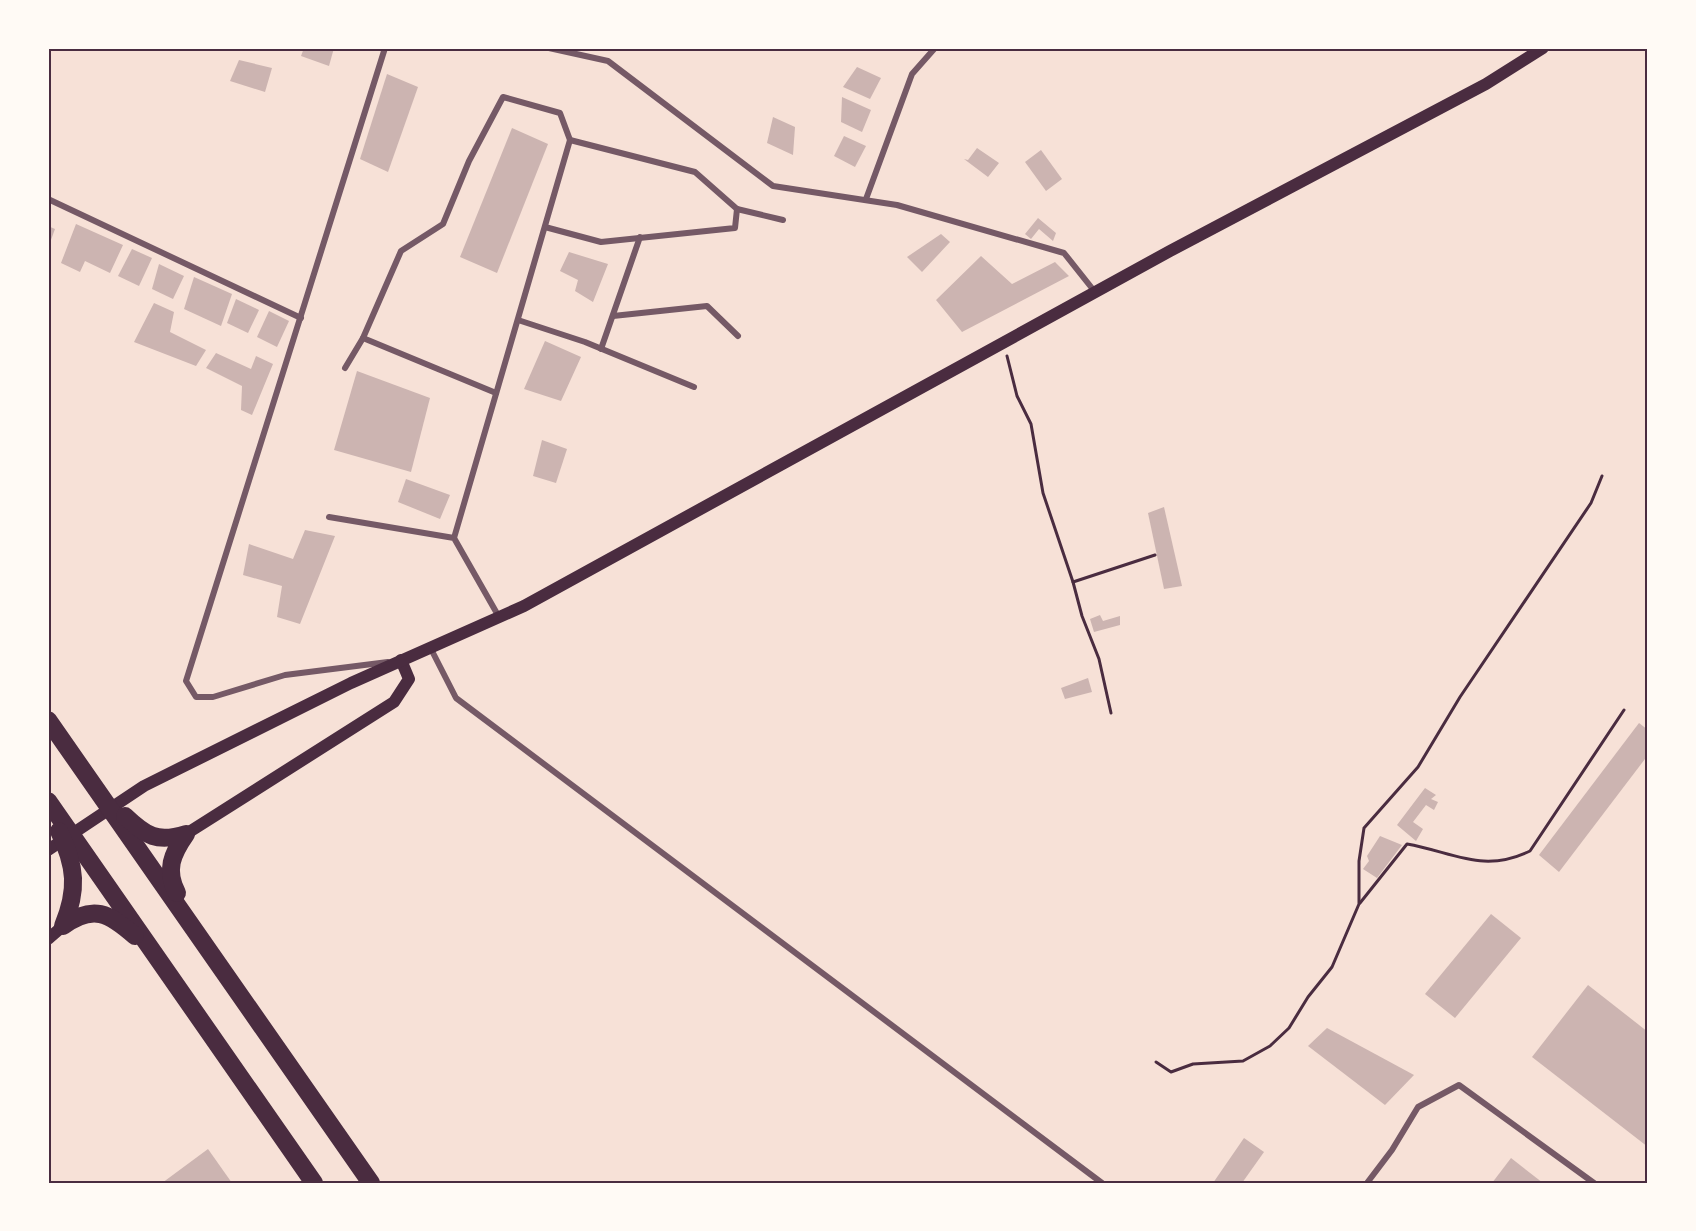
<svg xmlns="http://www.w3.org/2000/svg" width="1696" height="1231" font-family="Bitter,serif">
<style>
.building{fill:#ccb4b1}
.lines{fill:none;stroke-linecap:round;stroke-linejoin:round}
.path{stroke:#4a2c40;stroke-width:3}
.minor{stroke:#755966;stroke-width:6}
.secondary{stroke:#4a2c40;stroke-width:12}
.motorway{stroke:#4a2c40;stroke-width:18}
.neatline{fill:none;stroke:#4a2c40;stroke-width:2}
</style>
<rect width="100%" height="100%" fill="#f7e1d7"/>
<!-- building -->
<g class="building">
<polygon points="304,48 334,48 329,66 301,56"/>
<polygon points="239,60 272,68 265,92 230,81"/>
<polygon points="857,67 881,78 870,99 843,87"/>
<polygon points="387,74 418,87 388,172 360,159"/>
<polygon points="842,97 871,110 862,132 841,122"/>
<polygon points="773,117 795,127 793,155 767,143"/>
<polygon points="512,128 548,144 497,273 460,257"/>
<polygon points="844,136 866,146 855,167 834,156"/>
<polygon points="977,148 999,163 988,177 964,159 968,160"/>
<polygon points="1041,150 1062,179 1046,191 1025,162"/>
<polygon points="1038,218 1056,233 1053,241 1039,229 1031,239 1025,234"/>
<polygon points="76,224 123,245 110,273 85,261 80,272 61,263"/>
<polygon points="48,226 55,229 48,248"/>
<polygon points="941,234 950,242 922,272 907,257"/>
<polygon points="132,249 152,258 139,286 118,276"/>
<polygon points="569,252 608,264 593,302 575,291 578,280 560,271"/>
<polygon points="981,256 1012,284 1055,262 1069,276 962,332 936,300"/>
<polygon points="159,264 184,276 173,299 152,289"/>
<polygon points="194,277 232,294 221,326 184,309"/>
<polygon points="236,299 259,310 248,333 227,323"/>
<polygon points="154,303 174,312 170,332 206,350 196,366 134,342"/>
<polygon points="269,311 289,321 277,347 257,337"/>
<polygon points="545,341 581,357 561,401 524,389"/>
<polygon points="216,353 251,369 256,356 273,364 252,415 241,410 242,386 206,368"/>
<polygon points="357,371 430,398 411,472 334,450"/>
<polygon points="542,440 567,449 556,483 533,476"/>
<polygon points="406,479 450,495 440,519 398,502"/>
<polygon points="1164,507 1182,586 1164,589 1148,513"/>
<polygon points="305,530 335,536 300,624 277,617 282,586 243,575 249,544 293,559"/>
<polygon points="1100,615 1103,621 1120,616 1120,625 1094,632 1090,619"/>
<polygon points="1088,678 1092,692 1065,699 1061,688"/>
<polygon points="1639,723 1648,730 1648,755 1559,872 1539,855"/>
<polygon points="1425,788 1436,795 1431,799 1438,802 1434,810 1426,805 1413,822 1423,829 1416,841 1397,825"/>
<polygon points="1380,836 1402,845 1377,878 1363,869 1369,861 1367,856"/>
<polygon points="1491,914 1521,938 1455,1018 1425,994"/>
<polygon points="1588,985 1648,1032 1648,1147 1532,1057"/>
<polygon points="1327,1028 1414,1075 1385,1105 1308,1046"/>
<polygon points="1244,1138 1264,1152 1242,1183 1213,1183"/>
<polygon points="208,1149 232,1183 162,1183"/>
<polygon points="1511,1158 1543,1183 1492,1183"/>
</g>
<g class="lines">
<!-- path -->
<g class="path">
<polyline points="1007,356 1017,396 1031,424 1043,493 1073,582 1155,555"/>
<polyline points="1073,582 1082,616 1099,659 1111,713"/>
<path d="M 1360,903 L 1407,844 C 1453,852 1483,874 1530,851 L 1624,710"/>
<polyline points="1156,1062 1171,1072 1193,1064 1243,1061 1270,1046 1289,1028 1308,997 1332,967 1359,904 1359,861 1364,828 1418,767 1460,697 1591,503 1602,476"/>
</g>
<!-- minor -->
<g class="minor">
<polyline points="385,48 186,681 196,697 213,697 285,675 388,662"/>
<polyline points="549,48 608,61 773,186 897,205 1064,253 1095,292"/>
<polyline points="48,199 301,318"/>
<polyline points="866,199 912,74 935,48"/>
<polyline points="545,227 601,242 735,228 737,209"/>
<polyline points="613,316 707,306 738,336"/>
<polyline points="518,320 585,342 694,387"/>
<polyline points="363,338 401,251 443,224 469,161 503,97 560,113 570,140"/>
<polyline points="601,349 640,237"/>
<polyline points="345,368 363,338 496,393"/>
<polyline points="329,517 454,538 499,617"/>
<polyline points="454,538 570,140 695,172 737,209 783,220"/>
<polyline points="430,647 456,698 1102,1183"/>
<polyline points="1367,1183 1392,1150 1418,1107 1459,1085 1594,1183"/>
</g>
<!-- secondary -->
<g class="secondary">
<polyline points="186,834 394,702 409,679 401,660"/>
<polyline points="48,850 144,786 351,683 524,606 1170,251 1486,84 1543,48"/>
<polyline points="48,939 63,926"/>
</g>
<!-- motorway -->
<g class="motorway">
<polyline points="48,720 371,1183"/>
<polyline points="48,801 314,1183"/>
<path d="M 125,816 C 146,836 157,843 186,834 C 172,854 165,870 177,893"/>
<path d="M 59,831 C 76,866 78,890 63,926 C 93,904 109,913 135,936"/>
</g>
</g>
<!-- border -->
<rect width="1696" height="1231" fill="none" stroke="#fffaf5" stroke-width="99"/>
<rect x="50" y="50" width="1596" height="1132" class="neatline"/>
</svg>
